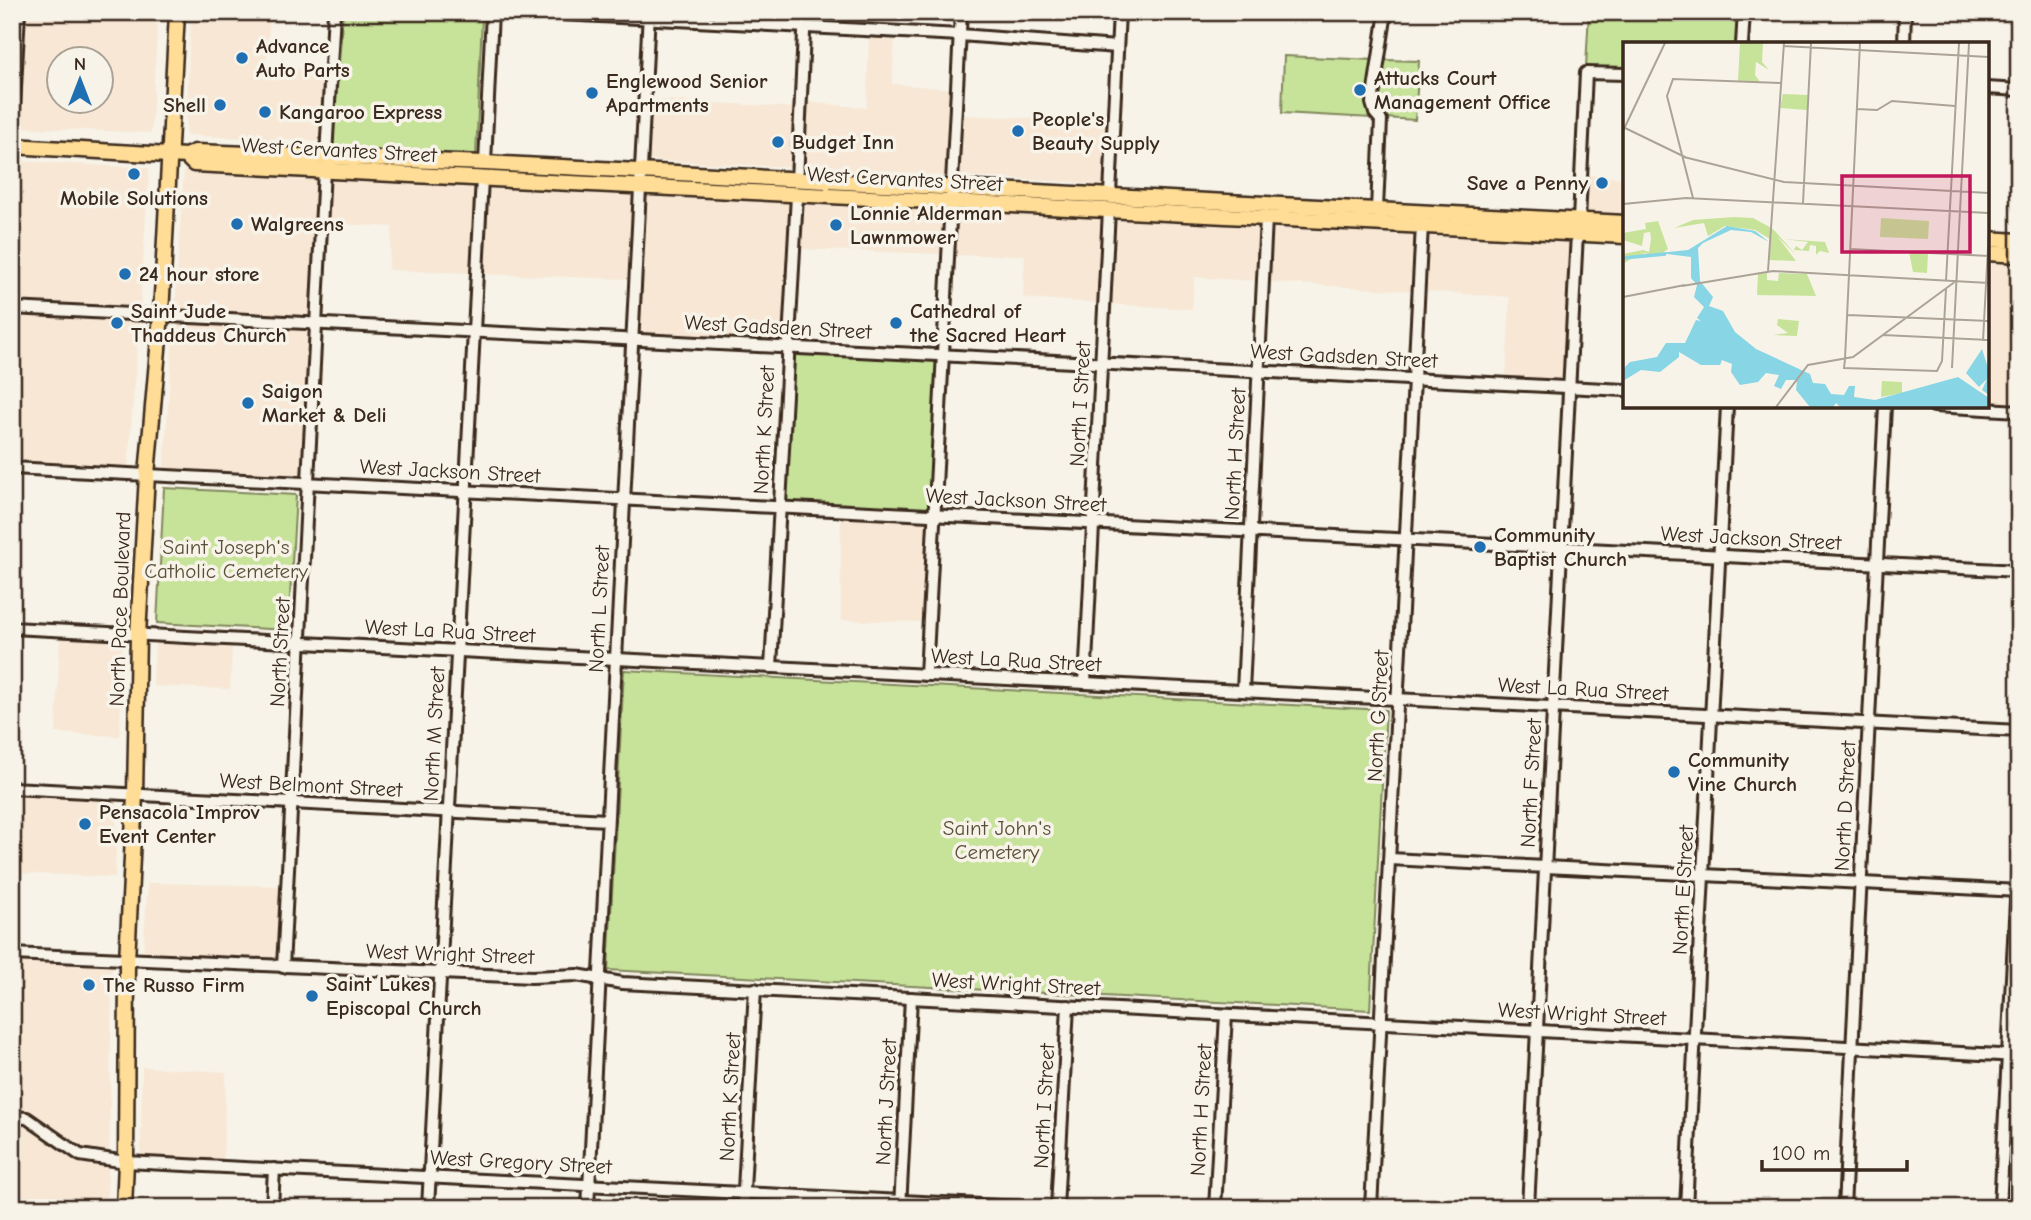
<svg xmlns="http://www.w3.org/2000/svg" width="2031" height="1220" font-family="'Comic Neue',sans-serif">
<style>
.built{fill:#f7e7d4;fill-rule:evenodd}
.green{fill:#c7e39a;stroke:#81865c;stroke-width:2}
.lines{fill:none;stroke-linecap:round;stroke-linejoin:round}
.minor-casing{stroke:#3b2a1e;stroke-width:16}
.major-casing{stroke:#3b2a1e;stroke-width:19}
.minor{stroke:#f7f3e8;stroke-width:10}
.major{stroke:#ffdd96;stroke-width:14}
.poi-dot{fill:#1f6fb2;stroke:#f7f3e8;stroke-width:2.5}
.labels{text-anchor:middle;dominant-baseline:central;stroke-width:7;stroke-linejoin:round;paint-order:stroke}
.poi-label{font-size:21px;font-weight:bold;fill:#3b2a1e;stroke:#f7f3e8;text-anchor:start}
.street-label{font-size:21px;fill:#3b2a1e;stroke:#f7f3e8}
.park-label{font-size:21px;fill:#574f37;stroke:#f7f3e8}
.inset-river{fill:none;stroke:#87d5e5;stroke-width:3.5}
.inset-road{fill:none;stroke:#aca397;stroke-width:2}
.view{fill:#c2185b;fill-opacity:0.15;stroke:#c2185b;stroke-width:3.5}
.inset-edge{fill:none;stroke:#3b2a1e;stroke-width:3.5}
</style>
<rect width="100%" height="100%" fill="#f7f3e8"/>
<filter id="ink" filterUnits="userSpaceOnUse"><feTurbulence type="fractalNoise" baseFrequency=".0143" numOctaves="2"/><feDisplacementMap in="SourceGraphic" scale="14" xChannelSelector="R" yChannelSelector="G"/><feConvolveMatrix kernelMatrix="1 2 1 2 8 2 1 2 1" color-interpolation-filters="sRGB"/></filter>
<g filter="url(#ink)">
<!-- built -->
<g class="built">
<path d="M 24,12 L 158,12 L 151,133 L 18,127 ZM 60,60 L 102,60 L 102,102 L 60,102 Z"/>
<polygon points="191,12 270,12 266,66 326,71 322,142 186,135"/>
<polygon points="869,36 895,38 892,84 952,89 948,176 803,168 806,102 867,108"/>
<polygon points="650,99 796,108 793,167 647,160"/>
<polygon points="961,115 1108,122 1105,187 1073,182 958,176"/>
<polygon points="16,161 149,168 140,309 12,302"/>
<polygon points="184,170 319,177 312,317 175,310"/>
<polygon points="1586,175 1625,178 1625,214 1584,213"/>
<polygon points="328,178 477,185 472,273 388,270 393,227 327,223"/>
<polygon points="486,186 635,194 630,279 482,274"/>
<polygon points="645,194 792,202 783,341 637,334"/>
<polygon points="802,202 947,210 944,254 798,249"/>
<polygon points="956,210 1104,218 1099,303 1023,298 1025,255 954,255"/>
<polygon points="1114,219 1261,226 1258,281 1194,277 1192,309 1109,304"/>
<polygon points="1270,227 1416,235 1413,291 1268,282"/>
<polygon points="1426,236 1571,243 1565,381 1506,378 1510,297 1423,291"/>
<polygon points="1987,261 2019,263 2019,405 1987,403"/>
<polygon points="12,313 139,320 128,468 12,462"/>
<polygon points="174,322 312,329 303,477 164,470"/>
<polygon points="841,516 930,520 924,622 841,620"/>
<polygon points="60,637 122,640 120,736 56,733"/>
<polygon points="155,642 232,645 230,689 153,686"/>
<polygon points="12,794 117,800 115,877 12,873"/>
<polygon points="148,883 282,886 278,961 143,956"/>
<polygon points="12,960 112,966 109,1154 82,1150 29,1113 12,1111"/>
<polygon points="142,1067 226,1072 223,1161 141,1157"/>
<polygon points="12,1123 25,1124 78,1160 108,1166 106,1208 12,1208"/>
</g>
<!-- green -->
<g class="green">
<polygon points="343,12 402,12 482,17 476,157 332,152"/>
<polygon points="1589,12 1739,12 1737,44 1625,44 1625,68 1586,67"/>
<polygon points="1284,56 1375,60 1368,105 1372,118 1282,113"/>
<polygon points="1385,60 1419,61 1415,120 1385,118 1377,103"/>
<polygon points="792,353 938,361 930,509 784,502"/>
<polygon points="164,488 296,495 288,630 157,623"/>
<polygon points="624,670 1386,710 1370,1010 608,970"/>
</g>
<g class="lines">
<defs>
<g id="minor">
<polyline points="523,12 960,35 1117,47"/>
<polyline points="1742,44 1744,12"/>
<polyline points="1904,44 1905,12"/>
<polyline points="1987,88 2019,90"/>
<polyline points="12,143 19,12"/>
<polyline points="326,156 334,12"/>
<polyline points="485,163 492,12"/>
<polyline points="797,180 805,12"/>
<polyline points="1110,194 1119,12"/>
<polyline points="1377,209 1381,120 1375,113 1372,103 1386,12"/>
<polyline points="1579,220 1586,73 1625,74"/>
<polyline points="12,308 1625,390"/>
<polyline points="1934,406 2019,411"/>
<polyline points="12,468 2019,571"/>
<polyline points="12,628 2019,731"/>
<polyline points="771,667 797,195"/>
<polyline points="926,675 961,12"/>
<polyline points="1085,683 1109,210"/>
<polyline points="1243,691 1266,218"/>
<polyline points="12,788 607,820"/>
<polyline points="1390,859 2019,891"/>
<polyline points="12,954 532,977 577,975 622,983 2019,1056"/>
<polyline points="283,967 324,170"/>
<polyline points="12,1117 27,1118 80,1155 126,1162 1040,1208"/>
<polyline points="272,1208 274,1169"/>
<polyline points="428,1208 482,178"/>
<polyline points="588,1208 649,12"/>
<polyline points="743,1208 755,989"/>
<polyline points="900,1208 911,998"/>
<polyline points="1057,1208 1068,1006"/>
<polyline points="1215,1208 1226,1015"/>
<polyline points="1371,1208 1422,225"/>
<polyline points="1528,1208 1577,233"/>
<polyline points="1686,1208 1727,406"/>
<polyline points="1844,1208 1885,406"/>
<polyline points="2000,1208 2019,844"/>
</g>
<g id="major">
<polyline points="12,146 186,156 195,152 485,163 1625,223"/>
<polyline points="186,156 194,164 1625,236"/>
<polyline points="1987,239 2019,241"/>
<polyline points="1987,253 2019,255"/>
<polyline points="124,1208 126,1162 127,961 135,795 138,635 147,475 161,315 177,12"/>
</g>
</defs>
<!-- minor casing -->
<use href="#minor" class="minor-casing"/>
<!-- major casing -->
<use href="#major" class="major-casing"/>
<!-- minor -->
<use href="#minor" class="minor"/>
<!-- major -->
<use href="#major" class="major"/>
</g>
</g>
<!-- markers -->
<g class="poi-dot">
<circle cx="242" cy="58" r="7"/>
<circle cx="1360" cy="90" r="7"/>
<circle cx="592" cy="93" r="7"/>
<circle cx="220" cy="105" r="7"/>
<circle cx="265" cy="112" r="7"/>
<circle cx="1018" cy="131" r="7"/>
<circle cx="778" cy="142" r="7"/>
<circle cx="134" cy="174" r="7"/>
<circle cx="1602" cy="183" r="7"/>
<circle cx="237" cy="224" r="7"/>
<circle cx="836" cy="225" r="7"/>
<circle cx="125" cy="274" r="7"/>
<circle cx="117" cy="323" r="7"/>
<circle cx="896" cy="323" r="7"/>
<circle cx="248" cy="403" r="7"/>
<circle cx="1480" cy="547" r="7"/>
<circle cx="1674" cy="772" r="7"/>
<circle cx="85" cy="824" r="7"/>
<circle cx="89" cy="985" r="7"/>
<circle cx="312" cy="996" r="7"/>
</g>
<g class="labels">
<!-- poi labels -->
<g class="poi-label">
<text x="256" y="46">Advance<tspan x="256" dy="24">Auto Parts</tspan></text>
<text x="1374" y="78">Attucks Court<tspan x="1374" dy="24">Management Office</tspan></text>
<text x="606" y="81">Englewood Senior<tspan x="606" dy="24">Apartments</tspan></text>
<text x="206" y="105" text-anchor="end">Shell</text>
<text x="279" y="112">Kangaroo Express</text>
<text x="1032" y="119">People's<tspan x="1032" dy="24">Beauty Supply</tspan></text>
<text x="792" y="142">Budget Inn</text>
<text x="1588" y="183" text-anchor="end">Save a Penny</text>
<text x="134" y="198" text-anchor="middle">Mobile Solutions</text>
<text x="850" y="213">Lonnie Alderman<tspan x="850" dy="24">Lawnmower</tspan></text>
<text x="251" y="224">Walgreens</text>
<text x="139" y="274">24 hour store</text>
<text x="131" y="311">Saint Jude<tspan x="131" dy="24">Thaddeus Church</tspan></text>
<text x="910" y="311">Cathedral of<tspan x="910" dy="24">the Sacred Heart</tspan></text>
<text x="262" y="391">Saigon<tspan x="262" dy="24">Market &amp; Deli</tspan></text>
<text x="1494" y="535">Community<tspan x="1494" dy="24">Baptist Church</tspan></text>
<text x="1688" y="760">Community<tspan x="1688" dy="24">Vine Church</tspan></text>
<text x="99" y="812">Pensacola Improv<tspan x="99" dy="24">Event Center</tspan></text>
<text x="326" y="984">Saint Lukes<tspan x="326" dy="24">Episcopal Church</tspan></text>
<text x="103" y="985">The Russo Firm</text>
</g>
<!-- street labels -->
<g class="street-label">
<text transform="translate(339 150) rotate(3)">West Cervantes Street</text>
<text transform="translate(905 179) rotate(3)">West Cervantes Street</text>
<text transform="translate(778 327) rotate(3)">West Gadsden Street</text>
<text transform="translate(1344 356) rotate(3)">West Gadsden Street</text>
<text transform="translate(1080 404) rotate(-87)">North I Street</text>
<text transform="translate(764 430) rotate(-87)">North K Street</text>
<text transform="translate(1235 454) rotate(-87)">North H Street</text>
<text transform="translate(450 471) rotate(3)">West Jackson Street</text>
<text transform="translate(1016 500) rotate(3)">West Jackson Street</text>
<text transform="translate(1751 538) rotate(3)">West Jackson Street</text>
<text transform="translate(120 609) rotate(-88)">North Pace Boulevard</text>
<text transform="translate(599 609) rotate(-87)">North L Street</text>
<text transform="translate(450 631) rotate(3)">West La Rua Street</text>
<text transform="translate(280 652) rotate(-87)">North Street</text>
<text transform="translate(1016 660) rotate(3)">West La Rua Street</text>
<text transform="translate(1583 689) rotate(3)">West La Rua Street</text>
<text transform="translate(1378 716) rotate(-87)">North G Street</text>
<text transform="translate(434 734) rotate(-87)">North M Street</text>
<text transform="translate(1531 783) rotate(-87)">North F Street</text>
<text transform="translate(311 785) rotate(3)">West Belmont Street</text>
<text transform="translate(1845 806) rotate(-87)">North D Street</text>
<text transform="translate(1683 890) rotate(-87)">North E Street</text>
<text transform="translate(450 954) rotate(2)">West Wright Street</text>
<text transform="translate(1016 984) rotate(3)">West Wright Street</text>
<text transform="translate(1582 1014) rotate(3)">West Wright Street</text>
<text transform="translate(730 1097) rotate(-87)">North K Street</text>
<text transform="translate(886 1102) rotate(-87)">North J Street</text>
<text transform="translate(1044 1106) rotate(-87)">North I Street</text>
<text transform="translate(1201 1110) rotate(-87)">North H Street</text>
<text transform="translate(521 1162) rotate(3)">West Gregory Street</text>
</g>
<!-- park labels -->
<g class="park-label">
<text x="226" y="547">Saint Joseph's<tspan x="226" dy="24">Catholic Cemetery</tspan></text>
<text x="997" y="828">Saint John's<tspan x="997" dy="24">Cemetery</tspan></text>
</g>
</g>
<!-- overview -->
<g transform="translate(1623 42)">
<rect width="366" height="366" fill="#f7f3e8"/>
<path d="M 117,1 L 140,1 L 139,20 L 146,28 L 133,20 L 132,33 L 137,40 L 115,39 ZM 160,52 L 185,53 L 184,68 L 157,66 ZM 111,175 L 130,176 L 145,184 L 152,189 L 174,214 L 154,194 L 173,219 L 146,218 L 147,197 L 132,188 L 102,184 L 85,194 L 81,181 L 51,186 L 70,178 ZM 258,176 L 306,179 L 305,197 L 257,195 ZM 35,179 L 45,207 L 35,214 L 16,210 L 28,214 L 14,213 L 0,222 L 0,212 L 20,208 L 26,210 L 28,197 L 27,190 L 21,191 L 19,204 L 0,198 L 0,191 L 23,187 L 22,181 ZM 161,197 L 202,200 L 206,211 L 197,209 L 193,213 L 193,204 L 187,203 L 186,209 L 171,208 L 173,204 L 179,208 L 185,200 ZM 286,210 L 305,211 L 304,231 L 290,230 ZM 144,231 L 144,238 L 155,239 L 156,231 L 184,232 L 193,254 L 134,253 L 135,232 ZM 155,277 L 176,279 L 174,294 L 150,293 L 165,291 L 154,283 ZM 259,339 L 279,340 L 279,351 L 258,355 Z" fill="#c7e39a"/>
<path d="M 104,184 L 132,189 L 146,200 L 128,190 L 108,188 L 80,201 L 75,206 L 77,239 L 90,255 L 86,264 L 100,269 L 112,290 L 133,307 L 187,332 L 190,341 L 202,342 L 208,352 L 221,353 L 226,344 L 232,344 L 231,355 L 252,358 L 335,335 L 366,356 L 366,365 L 217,365 L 213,361 L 210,365 L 187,365 L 173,348 L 174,338 L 163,338 L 158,347 L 151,344 L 156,333 L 143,331 L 135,340 L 117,343 L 108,330 L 109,322 L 99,318 L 97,323 L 78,323 L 56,310 L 56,315 L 37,330 L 18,328 L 0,339 L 0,327 L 7,320 L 34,315 L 43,301 L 62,301 L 73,278 L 78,279 L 74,276 L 81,265 L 71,255 L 74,243 L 68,236 L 68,215 L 36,211 L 65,208 ZM 359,307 L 366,329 L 366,353 L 359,348 L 364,337 L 356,345 L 343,331 Z" fill="#87d5e5"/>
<path class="inset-river" d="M 0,216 L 43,212"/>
<path class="inset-road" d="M 160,4 L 366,15M 234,67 L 254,68 L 269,59 L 332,64M 0,85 L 64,116M 0,89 L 42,1M 61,115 L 161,140 L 366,151M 338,149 L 346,1M 70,156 L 44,54 L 50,37 L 158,41M 180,161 L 188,1M 0,162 L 63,156 L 366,171M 227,207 L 366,214M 145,229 L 161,1M 323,239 L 336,1M 59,244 L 150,229 L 366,241M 0,255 L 62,243M 225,273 L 366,279M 260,293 L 366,298M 360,299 L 366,186M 222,317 L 221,326 L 314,329 L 319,319 L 323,247M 222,317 L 237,1M 329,326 L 338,149M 153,365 L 185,323 L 230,315 L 333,239"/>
<path class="view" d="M 219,134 L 347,134 L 347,210 L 219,210 Z"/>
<rect width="366" height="366" class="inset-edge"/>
</g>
<!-- margin -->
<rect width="2031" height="1220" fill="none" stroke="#f7f3e8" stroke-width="42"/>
<rect x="21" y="21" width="1989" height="1178" fill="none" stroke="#3b2a1e" stroke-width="2.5" filter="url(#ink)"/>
<!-- north arrow -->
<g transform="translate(80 80)"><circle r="33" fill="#f7f3e8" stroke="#aca397" stroke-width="2"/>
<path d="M0-5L12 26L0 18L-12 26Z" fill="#1f6fb2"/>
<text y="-10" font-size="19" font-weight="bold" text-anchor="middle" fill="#3b2a1e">N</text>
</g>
<!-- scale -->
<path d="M1762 1160v10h145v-10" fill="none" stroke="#3b2a1e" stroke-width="3.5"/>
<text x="1772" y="1160" font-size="21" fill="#3b2a1e" stroke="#f7f3e8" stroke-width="5" paint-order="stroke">100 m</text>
</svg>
